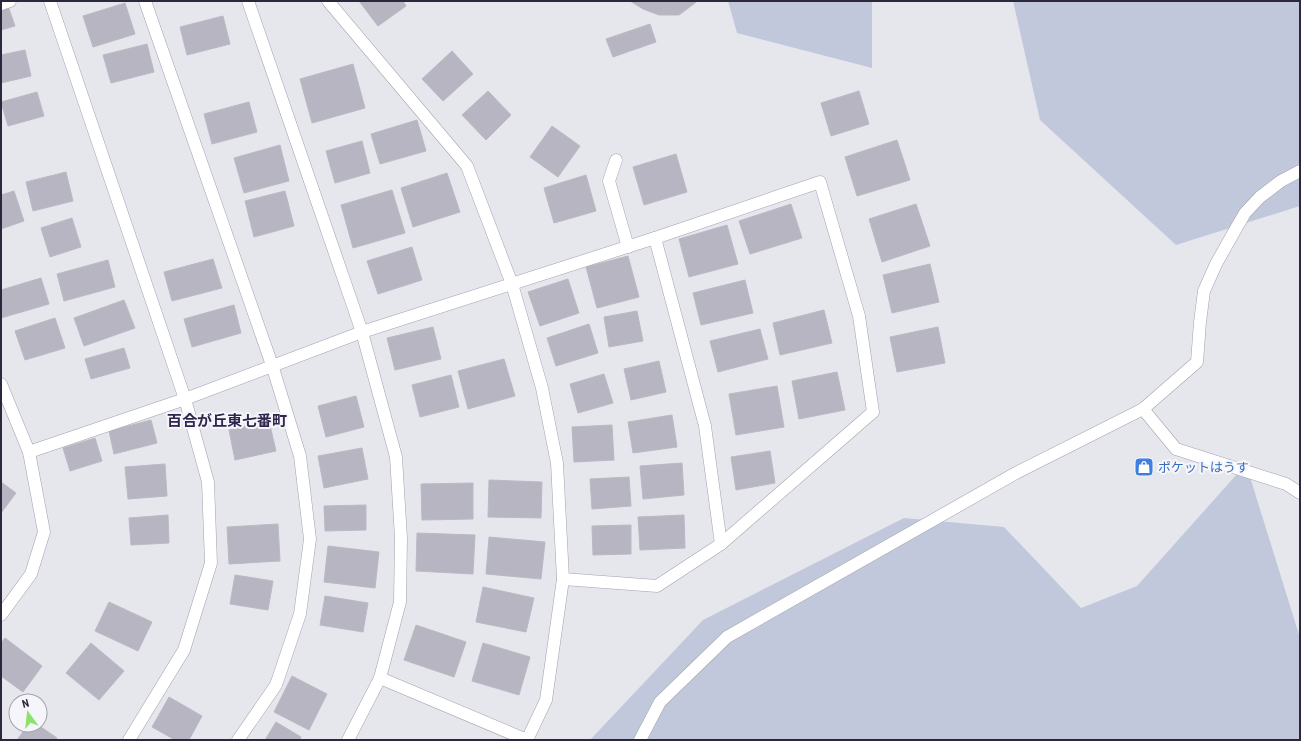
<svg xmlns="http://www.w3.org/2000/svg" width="1301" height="741" font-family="'Roboto Condensed','Noto Sans JP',sans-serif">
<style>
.green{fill:#c2c8db}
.building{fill:#b6b5c1;stroke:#bab9c6}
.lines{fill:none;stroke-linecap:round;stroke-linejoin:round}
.street-casing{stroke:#a3a1ae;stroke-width:13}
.street{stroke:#fff;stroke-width:12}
.labels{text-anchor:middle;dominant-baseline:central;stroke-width:4;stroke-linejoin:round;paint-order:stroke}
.shop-label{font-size:13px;fill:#366cbe;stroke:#f6f6fa;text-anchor:start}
.quarter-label{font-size:15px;font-weight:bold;fill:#2f254d;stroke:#f6f6fa}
</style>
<rect width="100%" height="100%" fill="#e6e6ed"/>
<!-- green -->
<g class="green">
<polygon points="728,1 872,1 872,68 737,33"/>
<polygon points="1013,1 1300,1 1300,206 1176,245 1040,120"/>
<polygon points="1246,464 1300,638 1300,740 590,740 703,620 904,518 1004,527 1081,608 1137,586"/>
</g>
<!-- building -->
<g class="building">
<polygon points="359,1 403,1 406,6 378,26"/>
<polygon points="630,1 696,1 695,3 679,15 659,15 643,9"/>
<polygon points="125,3 135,34 93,47 83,16"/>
<polygon points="8,6 15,26 1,30 1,8"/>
<polygon points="223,16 230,44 187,55 180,27"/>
<polygon points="650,24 656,42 613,57 606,39"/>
<polygon points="147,44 154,72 111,83 103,55"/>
<polygon points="25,50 31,76 1,83 1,55"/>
<polygon points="452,51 473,74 443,101 422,79"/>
<polygon points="353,64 365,108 312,123 300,79"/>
<polygon points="488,91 511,115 486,140 462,115"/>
<polygon points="859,91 869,124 831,136 821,103"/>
<polygon points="37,92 44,116 8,126 1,102"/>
<polygon points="249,102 257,132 212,144 204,114"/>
<polygon points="417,120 426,151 380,164 371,134"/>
<polygon points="552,126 580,146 558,177 530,157"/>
<polygon points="897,140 910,180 857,196 845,157"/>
<polygon points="362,141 370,173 335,183 326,151"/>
<polygon points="280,145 289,181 244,193 234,158"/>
<polygon points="676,154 687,192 644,205 633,167"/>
<polygon points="66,172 73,201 33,211 26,182"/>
<polygon points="447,173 460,212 413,227 401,188"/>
<polygon points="586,175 596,211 554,223 544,188"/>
<polygon points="392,190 405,233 353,248 341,205"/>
<polygon points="14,191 24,221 1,229 1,195"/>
<polygon points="285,191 294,226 254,237 245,201"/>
<polygon points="791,204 802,238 750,254 739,221"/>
<polygon points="916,204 930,246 882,262 869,219"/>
<polygon points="72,218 81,247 50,257 41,228"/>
<polygon points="727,225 738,264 689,277 679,239"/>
<polygon points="412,247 422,280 378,294 367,261"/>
<polygon points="628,256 639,297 597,308 586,267"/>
<polygon points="213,259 222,288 172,301 164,272"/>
<polygon points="108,260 115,287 64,301 57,274"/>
<polygon points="930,264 939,302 892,313 883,275"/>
<polygon points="41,278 49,304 1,318 1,290"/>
<polygon points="568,279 579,313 540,326 528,292"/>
<polygon points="745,280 753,313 701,325 693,293"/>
<polygon points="124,300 135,328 84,346 74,318"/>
<polygon points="234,305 241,333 192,347 184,319"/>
<polygon points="824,310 832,343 780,355 773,323"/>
<polygon points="637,311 643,341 609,347 604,317"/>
<polygon points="55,318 65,348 25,360 15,331"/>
<polygon points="589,324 598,353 556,366 547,338"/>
<polygon points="433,327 441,359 395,370 387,338"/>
<polygon points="938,327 945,363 897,372 890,337"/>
<polygon points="760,329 768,359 718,372 710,341"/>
<polygon points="124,348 130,368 91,379 85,359"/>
<polygon points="504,359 515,396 468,409 458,371"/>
<polygon points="659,361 666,392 631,400 624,369"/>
<polygon points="837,372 845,410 799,419 792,381"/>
<polygon points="604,374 613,403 578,413 570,384"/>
<polygon points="451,375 459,407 420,417 412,385"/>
<polygon points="777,386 784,427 736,435 729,394"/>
<polygon points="356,396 364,427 326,437 318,406"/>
<polygon points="672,415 677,447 633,453 628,422"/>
<polygon points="151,420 157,443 114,454 109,431"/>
<polygon points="269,421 276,451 235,460 229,430"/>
<polygon points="612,425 614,460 574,462 572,427"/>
<polygon points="95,438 102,461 70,471 63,448"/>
<polygon points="362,448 368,479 324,488 318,456"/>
<polygon points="770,451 775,483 736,490 731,457"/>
<polygon points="682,463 684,495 643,499 640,466"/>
<polygon points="165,464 167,496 128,499 125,467"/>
<polygon points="629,477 631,506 592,509 590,479"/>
<polygon points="489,480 542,482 541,518 488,517"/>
<polygon points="1,482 16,493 1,513"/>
<polygon points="473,483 473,519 422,520 421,484"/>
<polygon points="366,505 366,530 325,531 324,506"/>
<polygon points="168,515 169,543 131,545 129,518"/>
<polygon points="684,515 685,548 640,550 638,517"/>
<polygon points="278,524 280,561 229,564 227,527"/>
<polygon points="631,525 631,554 593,555 592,526"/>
<polygon points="417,533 475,535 473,574 416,571"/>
<polygon points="489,537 545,542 541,579 486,574"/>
<polygon points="328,546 379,552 375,588 324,582"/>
<polygon points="235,575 273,581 268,610 230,604"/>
<polygon points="483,587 534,598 526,632 476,622"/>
<polygon points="325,596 368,603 363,632 320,625"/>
<polygon points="109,602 152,622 138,651 95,631"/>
<polygon points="416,625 466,642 454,677 404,660"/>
<polygon points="5,638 42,666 23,692 1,676 1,643"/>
<polygon points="91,643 124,671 99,700 66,673"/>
<polygon points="483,643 530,657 519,695 472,681"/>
<polygon points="292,676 327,694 309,730 274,712"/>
<polygon points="169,697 202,716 189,740 175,740 152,727"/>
<polygon points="276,722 301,737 300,740 265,740"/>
<polygon points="28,725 38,725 57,738 56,740 17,740"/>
</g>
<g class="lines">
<defs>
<g id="street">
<polyline points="50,1 185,399 208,482 211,563 184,650 129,740"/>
<polyline points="145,1 272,365 300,456 310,539 300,614 276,685 238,740"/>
<polyline points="248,1 362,332 396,457 401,538 400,602 380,678 348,740"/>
<polyline points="328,1 467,166 512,284 542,388 557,463 563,579 546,700 527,740"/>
<polyline points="1,4 10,1"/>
<polyline points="616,160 609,181 628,247"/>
<polyline points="655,238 705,426 721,544"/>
<polyline points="1,384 29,452 44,532 31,574 1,615"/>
<polyline points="1143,409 1176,449 1286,484 1300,493"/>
<polyline points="29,452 185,399 362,332 655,238 820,182 859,316 873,412 721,544 657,586 563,579"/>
<polyline points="380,678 527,740"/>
<polyline points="640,740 660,702 727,637 1016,473 1143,409 1197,362 1200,322 1204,291 1216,264 1234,232 1245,213 1260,197 1281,181 1300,171"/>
</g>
</defs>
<!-- street casing -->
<use href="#street" class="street-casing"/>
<!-- street -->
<use href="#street" class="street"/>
</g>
<!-- icons -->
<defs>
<symbol id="shop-square" viewBox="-11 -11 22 22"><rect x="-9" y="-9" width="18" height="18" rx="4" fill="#3f7fe0" stroke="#f6f6fa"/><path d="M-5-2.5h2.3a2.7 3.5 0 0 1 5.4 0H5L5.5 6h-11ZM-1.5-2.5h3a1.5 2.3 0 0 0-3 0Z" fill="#fff"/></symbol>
</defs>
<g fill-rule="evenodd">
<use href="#shop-square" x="1133" y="456" width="22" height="22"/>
</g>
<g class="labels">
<!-- shop labels -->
<g class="shop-label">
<text x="1158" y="467">ポケットはうす</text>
</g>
<!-- quarter labels -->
<g class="quarter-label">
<text x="227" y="421">百合が丘東七番町</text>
</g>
</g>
<!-- border -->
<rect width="1301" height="741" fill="none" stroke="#2c273d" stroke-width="4"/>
<!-- north arrow -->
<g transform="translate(28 713) rotate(345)"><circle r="19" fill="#f6f6fa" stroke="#a5a3ae"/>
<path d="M0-3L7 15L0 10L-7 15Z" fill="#8de26f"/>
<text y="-6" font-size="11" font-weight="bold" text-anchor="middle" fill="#2c273d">N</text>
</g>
</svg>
